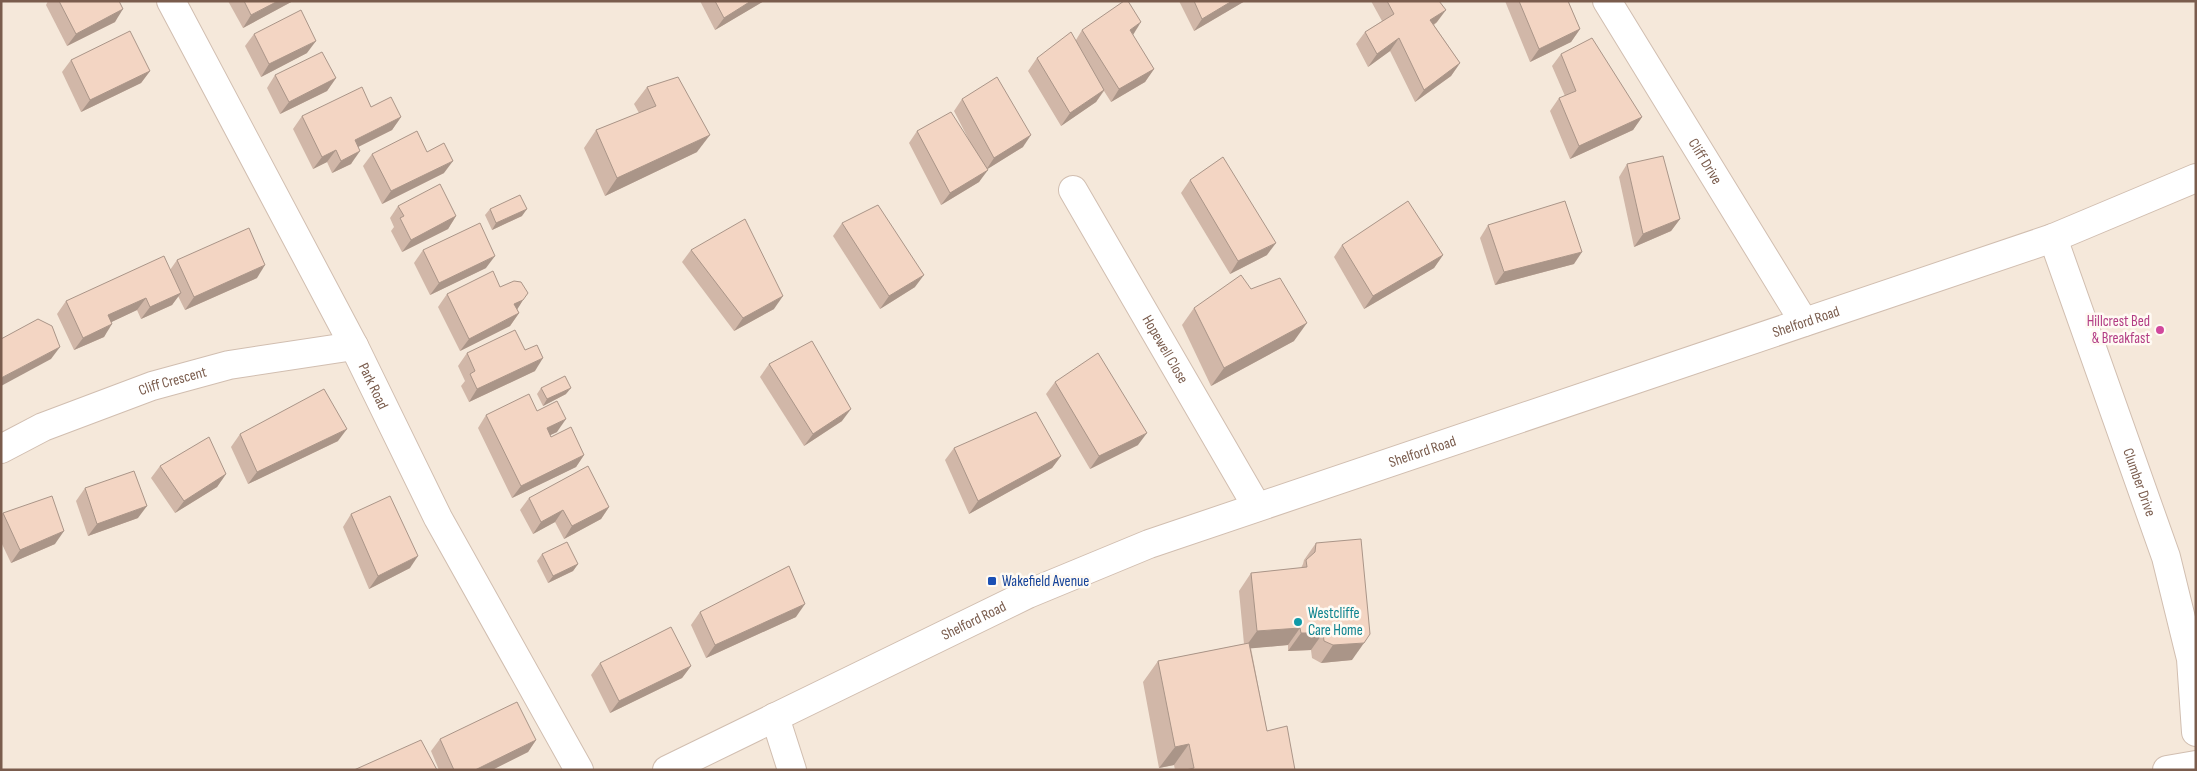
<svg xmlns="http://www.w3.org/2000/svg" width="2197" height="771" font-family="'Sofia Sans Condensed',sans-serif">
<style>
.residential{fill:#f5e8da}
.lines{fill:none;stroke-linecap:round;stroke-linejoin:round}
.minor-casing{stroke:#d1beb0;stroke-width:30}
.tertiary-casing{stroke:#d1beb0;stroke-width:30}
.minor{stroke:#fff;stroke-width:28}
.tertiary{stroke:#fff;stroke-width:28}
.wall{fill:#d1b7a8}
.shaded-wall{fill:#aa9588}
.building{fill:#f3d5c3;stroke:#aa9588}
.hotel-dot{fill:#d1479c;stroke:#fffaf3;stroke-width:2}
.transit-dot{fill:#1a4fb4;stroke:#fffaf3;stroke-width:2}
.culture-dot{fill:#0f9aa8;stroke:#fffaf3;stroke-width:2}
.labels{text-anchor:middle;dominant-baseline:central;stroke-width:5;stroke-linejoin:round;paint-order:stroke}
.street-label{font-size:15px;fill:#7a5c4d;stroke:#fffaf3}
.hotel-label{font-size:15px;fill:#b23c85;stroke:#fffaf3;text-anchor:end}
.transit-label{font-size:15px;fill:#164399;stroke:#fffaf3;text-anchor:start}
.culture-label{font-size:15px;fill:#0d838f;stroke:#fffaf3;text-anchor:start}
</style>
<rect width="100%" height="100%" fill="#fdf6ec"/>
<!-- residential -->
<rect class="residential" x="1" y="1" width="2195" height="769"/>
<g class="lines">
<defs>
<g id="minor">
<path id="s1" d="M 171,1 L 354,346 L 438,518 L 579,770"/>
<path id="s2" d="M 1607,1 L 1804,322"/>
<path id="s3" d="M 1073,190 L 1257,507"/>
<path id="s4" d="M 2053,238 L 2166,557 L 2191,659 L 2196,732"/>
<path id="s5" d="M 1,449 L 43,427 L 152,386 L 229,365 L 354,346"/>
<polyline points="775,717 792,770"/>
<polyline points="2167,770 2196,765"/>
</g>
<g id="tertiary">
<path id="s6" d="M 667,770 L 1028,594 L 1149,544 L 2053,238 L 2196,178"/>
</g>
</defs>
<!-- minor casing -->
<use href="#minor" class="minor-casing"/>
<!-- tertiary casing -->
<use href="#tertiary" class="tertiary-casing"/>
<!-- minor -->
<use href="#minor" class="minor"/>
<!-- tertiary -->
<use href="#tertiary" class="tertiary"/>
</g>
<!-- wall -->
<g class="wall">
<polygon points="48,1 119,1 115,22 67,46 46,5"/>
<polygon points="228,1 293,1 243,28"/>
<polygon points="700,1 764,1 715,30"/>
<polygon points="1179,1 1245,1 1194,31"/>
<polygon points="1371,1 1439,1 1437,22 1434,25 1460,63 1451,76 1415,102 1390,51 1368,67 1356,44 1365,32 1382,21"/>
<polygon points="1505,1 1568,1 1580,29 1571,42 1530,62"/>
<polygon points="1082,30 1132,35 1154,69 1145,82 1111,102 1104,91 1096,102 1061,126 1028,71 1037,58 1076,40"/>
<polygon points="254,34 307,53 261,77 245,46"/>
<polygon points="1561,54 1642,117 1633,130 1570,159 1550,111 1559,98 1565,96 1552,66"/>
<polygon points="71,60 150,71 141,83 81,112 62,72"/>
<polygon points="275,75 336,78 327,91 280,114 267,88"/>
<polygon points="647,87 697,152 605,196 584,148 596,130 639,113 634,104"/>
<polygon points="962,99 1023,147 987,169 979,182 941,205 909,143 917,131 971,144 954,111"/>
<polygon points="302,116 401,117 392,130 358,147 351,164 332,173 327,162 313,169 293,129"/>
<polygon points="427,152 444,173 382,204 363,166 372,154"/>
<polygon points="1627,164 1680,219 1671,231 1634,247 1619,177"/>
<polygon points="1190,180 1267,255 1230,274 1181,193"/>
<polygon points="398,206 456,216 448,229 402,252 391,231 394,227 390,218"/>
<polygon points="490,209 522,216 492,230 485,215"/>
<polygon points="842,223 915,287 880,309 833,236"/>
<polygon points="1488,225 1574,264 1495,285 1480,238"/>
<polygon points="1342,245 1443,255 1434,268 1364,309 1334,257"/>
<polygon points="423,250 486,268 430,295 414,263"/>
<polygon points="691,250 774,309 734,331 682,262"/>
<polygon points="177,260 257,278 185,310 178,296 172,305 141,319 137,310 111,322 104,337 74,350 57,314 66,301 170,270"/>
<polygon points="500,287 523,300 517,309 519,313 510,326 460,351 438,307 447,294"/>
<polygon points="1251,289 1294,341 1211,386 1182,325 1194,308"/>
<polygon points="467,353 535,371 469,402 461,386 465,381 458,366"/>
<polygon points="769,364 842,421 804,446 760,377"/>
<polygon points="1055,382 1138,445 1090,469 1046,394"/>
<polygon points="541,388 566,394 543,406 537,394"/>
<polygon points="537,411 557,432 550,435 551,437 584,455 576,467 512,498 478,428 486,415"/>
<polygon points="240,434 338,441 248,484 231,447"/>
<polygon points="954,448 1061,456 1052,468 969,514 945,460"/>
<polygon points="160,466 226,474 217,487 175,513 151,478"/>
<polygon points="85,488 138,518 88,536 76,501"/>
<polygon points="529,498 609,507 601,519 564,539 555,522 533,534 520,510"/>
<polygon points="3,513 55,544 11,563 1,542 1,514"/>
<polygon points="351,514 410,568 369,589 343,527"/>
<polygon points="1316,543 1352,660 1321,663 1312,658 1311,650 1288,651 1288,645 1251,648 1267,731 1295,770 1175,770 1174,765 1159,768 1143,682 1158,661 1244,644 1239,591 1251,573 1301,568 1303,564 1304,560"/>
<polygon points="542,554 578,564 573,571 548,583 537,561"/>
<polygon points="700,612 796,617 706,658 691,625"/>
<polygon points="600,663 691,666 682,678 610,713 591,675"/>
<polygon points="440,739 536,740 528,752 492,770 439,770 431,751"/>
</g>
<!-- shaded-wall -->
<g class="shaded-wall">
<polygon points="278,1 293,1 243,28 251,15"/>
<polygon points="751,1 764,1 715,30 724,18"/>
<polygon points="1232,1 1245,1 1194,31 1202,19"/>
<polygon points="123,9 115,22 67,46 76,34"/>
<polygon points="1446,10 1437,22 1421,33 1430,20"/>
<polygon points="1141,22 1133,35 1130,30"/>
<polygon points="1580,29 1571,42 1530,62 1539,49"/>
<polygon points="1399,38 1390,51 1368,67 1377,54"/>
<polygon points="316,41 307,53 261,77 269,64"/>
<polygon points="1460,63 1451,76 1415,102 1424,90"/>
<polygon points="1154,69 1145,82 1111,102 1119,89"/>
<polygon points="150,71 141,83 81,112 90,100"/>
<polygon points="336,78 327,91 280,114 289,102"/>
<polygon points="1104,90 1096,102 1061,126 1070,113"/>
<polygon points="401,117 392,130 346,153 355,140"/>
<polygon points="1642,117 1633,130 1570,159 1579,146"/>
<polygon points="710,135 697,152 605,196 617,178"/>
<polygon points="1031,135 1023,147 986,170 994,158"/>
<polygon points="336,150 327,162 313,169 322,157"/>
<polygon points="360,151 351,164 332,173 341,161"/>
<polygon points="453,161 444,173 382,204 391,191"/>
<polygon points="988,170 979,182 941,205 950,193"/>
<polygon points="527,209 522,216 492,230 496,223"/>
<polygon points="456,216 448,229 402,252 411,240"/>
<polygon points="1680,219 1671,231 1634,247 1643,234"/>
<polygon points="1276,243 1267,255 1230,274 1238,261"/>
<polygon points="1582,252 1574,264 1495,285 1504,272"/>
<polygon points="1443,255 1434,268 1364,309 1373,296"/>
<polygon points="495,256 486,268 430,295 439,283"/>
<polygon points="265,265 257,278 185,310 194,297"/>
<polygon points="924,275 915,287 880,309 889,296"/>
<polygon points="181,293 172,305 141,319 150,307"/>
<polygon points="783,296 774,309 734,331 743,318"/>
<polygon points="146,298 137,310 99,328 108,315"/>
<polygon points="523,300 515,313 514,304"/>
<polygon points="519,313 510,326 460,351 469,339"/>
<polygon points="1307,323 1294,341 1211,386 1224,368"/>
<polygon points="112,324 104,337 74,350 83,338"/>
<polygon points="60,347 51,359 1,386 1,378"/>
<polygon points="543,358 535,371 469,402 477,389"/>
<polygon points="571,388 566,394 543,406 547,399"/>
<polygon points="851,409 842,421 804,446 813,434"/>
<polygon points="566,419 557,432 538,441 547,428"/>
<polygon points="347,429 338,441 248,484 257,472"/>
<polygon points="1147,433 1138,445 1090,469 1099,456"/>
<polygon points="584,455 576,467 512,498 521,486"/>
<polygon points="1061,456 1052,468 969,514 978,501"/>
<polygon points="226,474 217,487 175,513 184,501"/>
<polygon points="147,506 138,518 88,536 97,524"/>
<polygon points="609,507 601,519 564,539 572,526"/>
<polygon points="563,510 555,522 533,534 541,522"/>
<polygon points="64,531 55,544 11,563 20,550"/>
<polygon points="418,556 410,568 369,589 378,576"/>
<polygon points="578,564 573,571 548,583 553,576"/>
<polygon points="805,604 796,617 706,658 715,645"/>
<polygon points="1300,628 1288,645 1244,649 1257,631"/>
<polygon points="1301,633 1323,633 1311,650 1288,651"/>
<polygon points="1364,643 1352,660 1321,663 1333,645"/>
<polygon points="691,666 682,678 610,713 619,701"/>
<polygon points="536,740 528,752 492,770 475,770"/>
<polygon points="1189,744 1174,765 1159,768 1175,747"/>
</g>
<!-- building -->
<g class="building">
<polygon points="59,1 119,1 123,9 76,34"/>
<polygon points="244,1 278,1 251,15"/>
<polygon points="715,1 751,1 724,18"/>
<polygon points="1124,1 1128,1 1141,22 1130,30 1154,69 1119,89 1082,30"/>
<polygon points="1194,1 1232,1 1202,19"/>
<polygon points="1387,1 1439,1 1446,10 1430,20 1460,63 1424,90 1399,38 1377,54 1365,32 1394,14"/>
<polygon points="1519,1 1568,1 1580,29 1539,49"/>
<polygon points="301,10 316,41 269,64 254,34"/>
<polygon points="130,31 150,71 90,100 71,60"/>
<polygon points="1071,32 1104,90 1070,113 1037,58"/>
<polygon points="1592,38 1642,117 1579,146 1559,98 1576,91 1561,54"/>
<polygon points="322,52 336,78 289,102 275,75"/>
<polygon points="678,77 710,135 617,178 596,130 656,106 647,87"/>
<polygon points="997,77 1031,135 994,158 962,99"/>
<polygon points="362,87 371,107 391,97 401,117 355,140 360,151 341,161 336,150 322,157 302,116"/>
<polygon points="951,112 988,170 950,193 917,131"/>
<polygon points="417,131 427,152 444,143 453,161 391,191 372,154"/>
<polygon points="1663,156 1680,219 1643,234 1627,164"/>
<polygon points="1223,157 1276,243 1238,261 1190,180"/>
<polygon points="440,184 456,216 411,240 400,218 404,216 398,206"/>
<polygon points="520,195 527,209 496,223 490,209"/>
<polygon points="1408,201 1443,255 1373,296 1342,245"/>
<polygon points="1565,201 1582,252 1504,272 1488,225"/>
<polygon points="878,205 924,275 889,296 842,223"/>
<polygon points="745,219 783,296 743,318 691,250"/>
<polygon points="480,223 495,256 439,283 423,250"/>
<polygon points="249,228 265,265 194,297 177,260"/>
<polygon points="164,256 181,293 150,307 146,298 108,315 112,324 83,338 66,301"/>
<polygon points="493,271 500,287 514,281 521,282 528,293 523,300 514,304 519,313 469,339 447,294"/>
<polygon points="1241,275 1251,289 1280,278 1307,323 1224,368 1194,308"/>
<polygon points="38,319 52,326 60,347 1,378 1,339"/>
<polygon points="515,330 525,350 537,345 543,358 477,389 470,374 475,371 467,353"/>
<polygon points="812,341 851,409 813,434 769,364"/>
<polygon points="1098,353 1147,433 1099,456 1055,382"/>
<polygon points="565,376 571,388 547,399 541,388"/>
<polygon points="324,389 347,429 257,472 240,434"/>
<polygon points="529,394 537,411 557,401 566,419 547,428 551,437 571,427 584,455 521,486 486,415"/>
<polygon points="1036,412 1061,456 978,501 954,448"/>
<polygon points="209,437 226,474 184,501 160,466"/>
<polygon points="588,466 609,507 572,526 563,510 541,522 529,498"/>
<polygon points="134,471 147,506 97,524 85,488"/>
<polygon points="52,496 64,531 20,550 3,513"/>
<polygon points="390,496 418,556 378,576 351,514"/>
<polygon points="1361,539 1370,634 1364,643 1333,645 1324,641 1323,633 1301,633 1300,628 1257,631 1251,573 1307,567 1306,560 1315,552 1316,543"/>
<polygon points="567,542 578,564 553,576 542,554"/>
<polygon points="789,566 805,604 715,645 700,612"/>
<polygon points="671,627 691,666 619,701 600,663"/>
<polygon points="1249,643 1267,731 1287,726 1295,770 1186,770 1194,768 1189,744 1175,747 1158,661"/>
<polygon points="517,702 536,740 475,770 454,770 440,739"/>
<polygon points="421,740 437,770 354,770"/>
</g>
<!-- markers -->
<circle class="hotel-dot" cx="2160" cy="330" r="5"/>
<rect class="transit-dot" x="987" y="576" width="10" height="10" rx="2.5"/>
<circle class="culture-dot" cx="1298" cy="622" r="5"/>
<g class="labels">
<!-- street labels -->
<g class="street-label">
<text stroke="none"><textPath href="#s2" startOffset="188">Cliff Drive</textPath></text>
<text stroke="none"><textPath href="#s6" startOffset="1226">Shelford Road</textPath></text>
<text stroke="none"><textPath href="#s3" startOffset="184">Hopewell Close</textPath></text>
<text stroke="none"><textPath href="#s5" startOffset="185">Cliff Crescent</textPath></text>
<text stroke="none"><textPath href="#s1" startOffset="435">Park Road</textPath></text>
<text stroke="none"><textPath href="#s6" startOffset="821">Shelford Road</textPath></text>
<text stroke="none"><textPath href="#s4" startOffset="259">Clumber Drive</textPath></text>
<text stroke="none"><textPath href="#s6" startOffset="341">Shelford Road</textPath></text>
</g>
<!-- hotel labels -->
<g class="hotel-label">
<text x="2150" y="321">Hillcrest Bed<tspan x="2150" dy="17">&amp; Breakfast</tspan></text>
</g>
<!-- transit labels -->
<g class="transit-label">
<text x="1002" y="581">Wakefield Avenue</text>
</g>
<!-- culture labels -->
<g class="culture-label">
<text x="1308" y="613">Westcliffe<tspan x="1308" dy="17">Care Home</tspan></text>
</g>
</g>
<!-- border -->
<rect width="2197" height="771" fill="none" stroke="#7a5c4d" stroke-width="5"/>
</svg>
